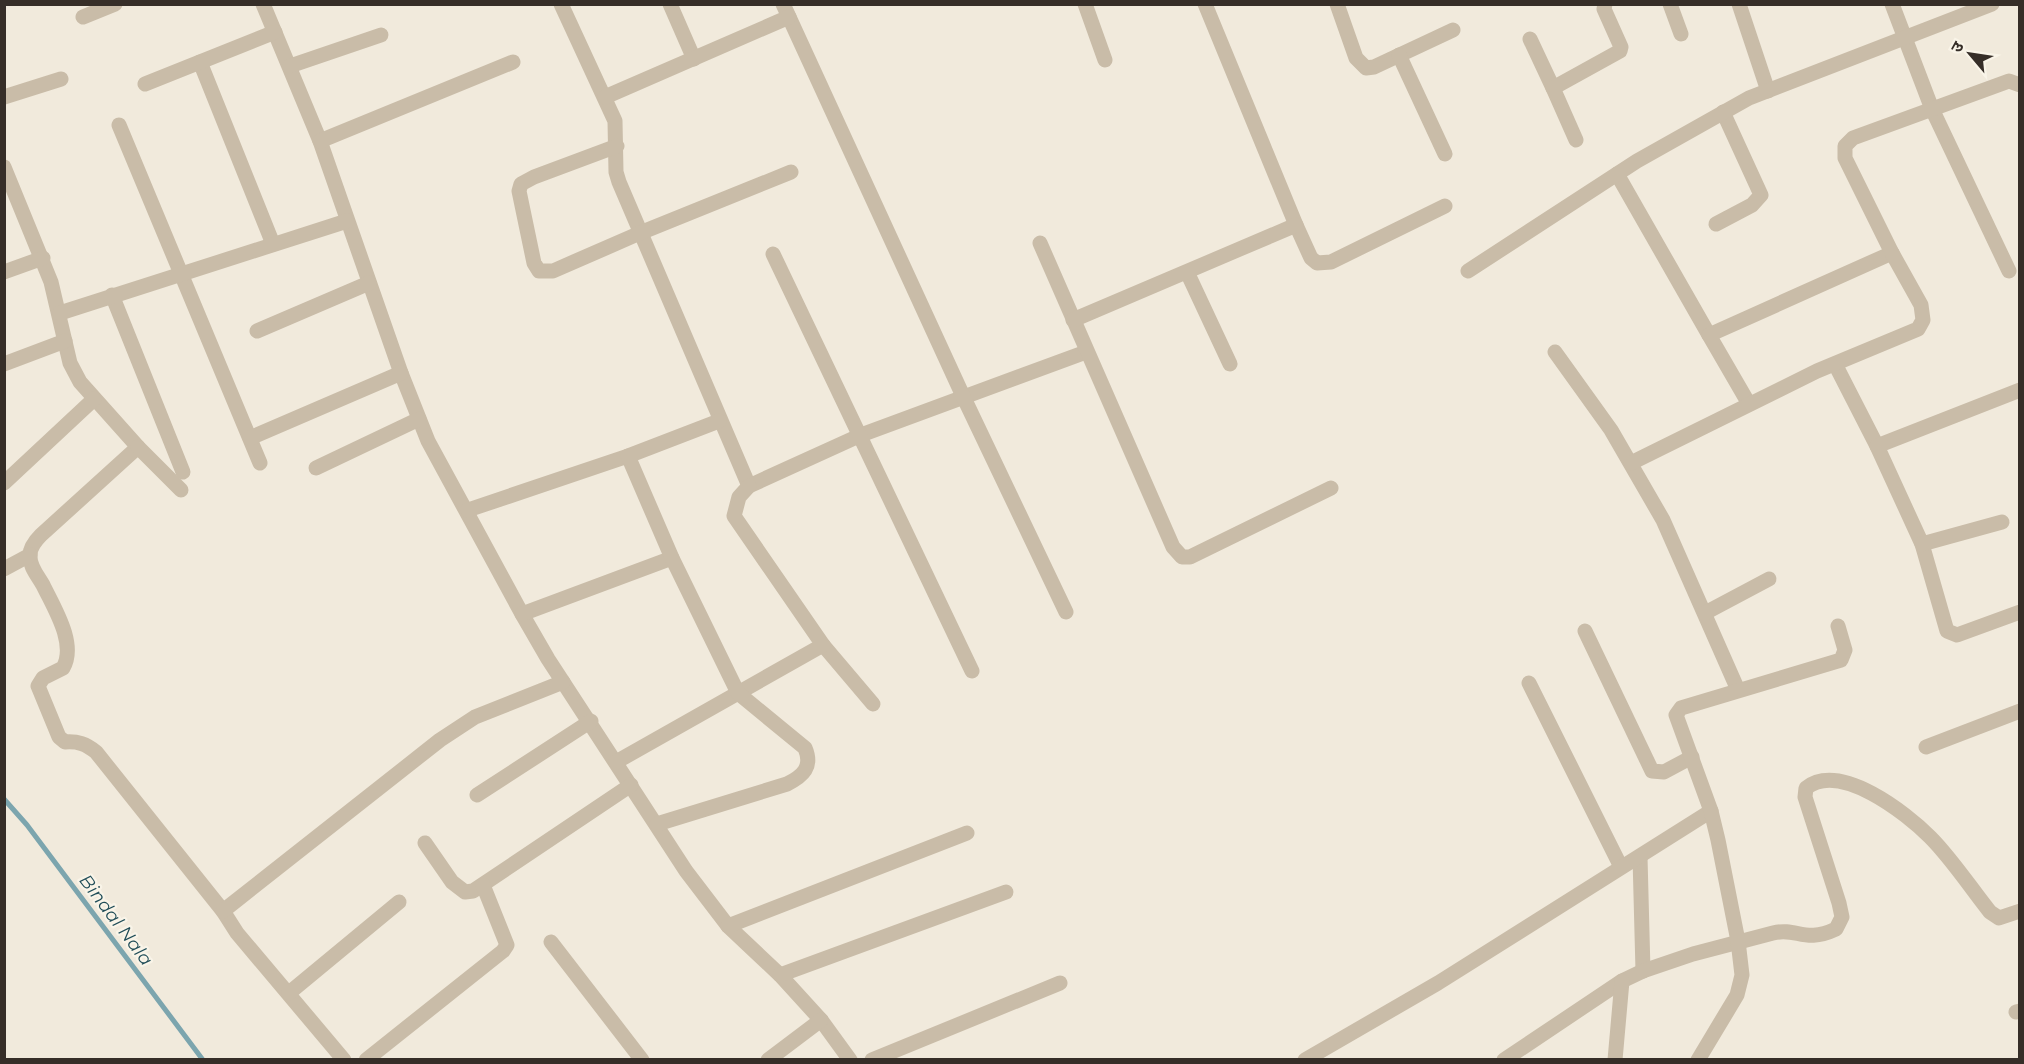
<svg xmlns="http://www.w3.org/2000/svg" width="2024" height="1064" font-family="Montserrat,'Noto Sans Devanagari',sans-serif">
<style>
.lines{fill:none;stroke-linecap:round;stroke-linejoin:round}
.stream{stroke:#7ca5ae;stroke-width:5}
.minor{stroke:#c9bca8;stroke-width:15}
.labels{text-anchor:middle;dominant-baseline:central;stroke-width:4.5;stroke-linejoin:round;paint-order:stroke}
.water-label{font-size:18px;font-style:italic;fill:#1f4c57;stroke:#f9f4e8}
</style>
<rect width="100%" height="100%" fill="#f1eadc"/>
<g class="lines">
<!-- stream -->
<polyline class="stream" points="4,799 27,825 203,1060"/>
<!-- minor -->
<g class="minor">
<polyline points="263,4 320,141 401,373 428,441 522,614 548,659 686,871 728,926 780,975 821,1020 850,1060"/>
<polyline points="561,4 615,121 616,172 619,182 749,486 861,435 1086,352"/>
<polyline points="670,4 694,59"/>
<polyline points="783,4 963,396 1066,612"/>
<polyline points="1085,4 1105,60"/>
<polyline points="1205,4 1296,225 1311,258 1317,263 1331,262 1445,206"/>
<polyline points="1337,4 1356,58 1366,68 1374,67 1453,30"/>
<polyline points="1670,4 1681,34"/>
<polyline points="1739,4 1768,91"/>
<polyline points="1892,4 1932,109 2009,271"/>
<polyline points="83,17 115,4"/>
<polyline points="1530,39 1553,88"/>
<polyline points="1399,55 1445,154"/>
<polyline points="200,62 273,244"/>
<polyline points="290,66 381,35"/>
<polyline points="145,84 275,32"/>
<polyline points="4,97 61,79"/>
<polyline points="605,97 789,17"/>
<polyline points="119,125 260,463"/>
<polyline points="1576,140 1553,88 1620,51 1621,47 1604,9 1605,4"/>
<polyline points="320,141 513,62"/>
<polyline points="617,146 534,177 521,184 519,191 534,263 539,271 553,271 640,233 791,172"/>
<path d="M 4,167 L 51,282 L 70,363 L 80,382 L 138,447 L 41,535 C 36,540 30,547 30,555 C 29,566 38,576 43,585 C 54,608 77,644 63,668 L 43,678 L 38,686 L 59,737 L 65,742 C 78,741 86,744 96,752 L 223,911 L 237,933 L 344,1060"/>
<polyline points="1617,174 1709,335"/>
<polyline points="1716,224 1752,205 1761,195 1723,112"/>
<polyline points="1040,243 1173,547 1182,557 1190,557 1331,488"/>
<polyline points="773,254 972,671"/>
<polyline points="1468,271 1637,161 1749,98 1992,4"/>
<polyline points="4,272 43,258"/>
<polyline points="1187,272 1230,364"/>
<polyline points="112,295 183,472"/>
<polyline points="60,313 347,221"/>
<polyline points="1073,320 1296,225"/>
<polyline points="257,331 369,283"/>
<polyline points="1555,352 1611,430 1663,520 1738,690"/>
<polyline points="4,364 65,341"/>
<polyline points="1835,364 1877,446"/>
<polyline points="2020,390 1877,446 1922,544 1947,631 1957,635 2020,612"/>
<polyline points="1749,404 1709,335 1892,253"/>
<polyline points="250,438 401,373"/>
<polyline points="138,447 181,490"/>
<polyline points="1631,463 1817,371 1918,329 1923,320 1921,305 1892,253 1845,158 1845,146 1853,138 2009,81 2020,85"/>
<polyline points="316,468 419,419"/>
<polyline points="4,483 94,399"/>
<polyline points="468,510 628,456"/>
<polyline points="1922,544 2002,522"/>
<polyline points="4,569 30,555"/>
<polyline points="1705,613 1769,579"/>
<polyline points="522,614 672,558"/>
<polyline points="1585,631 1652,771 1664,772 1692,757"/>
<polyline points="823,645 873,704"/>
<polyline points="1529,683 1621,867"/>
<polyline points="1926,747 2020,711"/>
<polyline points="616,762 823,645 734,516 739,497 749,486"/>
<polyline points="477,795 591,721"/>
<path d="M 657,824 L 787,784 C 803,776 813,767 805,748 L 738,693 L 672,558 L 628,456 L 719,421"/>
<polyline points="425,843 452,882 465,892 473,891 631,785"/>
<polyline points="1640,857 1643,971"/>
<polyline points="223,911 440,740 475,717 563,682"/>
<polyline points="728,926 967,833"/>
<polyline points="551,942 642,1060"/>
<polyline points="780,975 1006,892"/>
<polyline points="289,993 399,902"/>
<polyline points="2016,1012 2020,1011"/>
<polyline points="366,1060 503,951 507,945 483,885"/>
<polyline points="768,1060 821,1020"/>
<polyline points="872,1060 1060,983"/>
<polyline points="1305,1060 1438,983 1711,811"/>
<path d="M 1504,1060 L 1622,981 L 1643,971 L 1693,954 L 1773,933 C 1798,927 1804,944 1836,929 L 1842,917 L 1839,903 L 1805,797 L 1806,788 C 1840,761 1906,813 1930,837 C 1952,859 1970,887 1990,912 L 1999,918 L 2020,911"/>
<polyline points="1615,1060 1622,981"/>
<polyline points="1698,1060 1737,995 1742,975 1738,941 1718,840 1711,811 1676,715 1681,708 1841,660 1845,650 1838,626"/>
</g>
</g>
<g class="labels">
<!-- water labels -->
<g class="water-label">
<text transform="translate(116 920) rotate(53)">Bindal Nala</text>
</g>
</g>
<!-- border -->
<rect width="2024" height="1064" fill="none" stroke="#362e28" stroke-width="12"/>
<!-- north arrow -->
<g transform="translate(1970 54) rotate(299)" stroke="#f9f4e8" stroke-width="4.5" paint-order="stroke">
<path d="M0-4.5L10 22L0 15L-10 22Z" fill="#362e28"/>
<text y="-9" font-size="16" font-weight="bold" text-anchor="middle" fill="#362e28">उ</text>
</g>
</svg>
